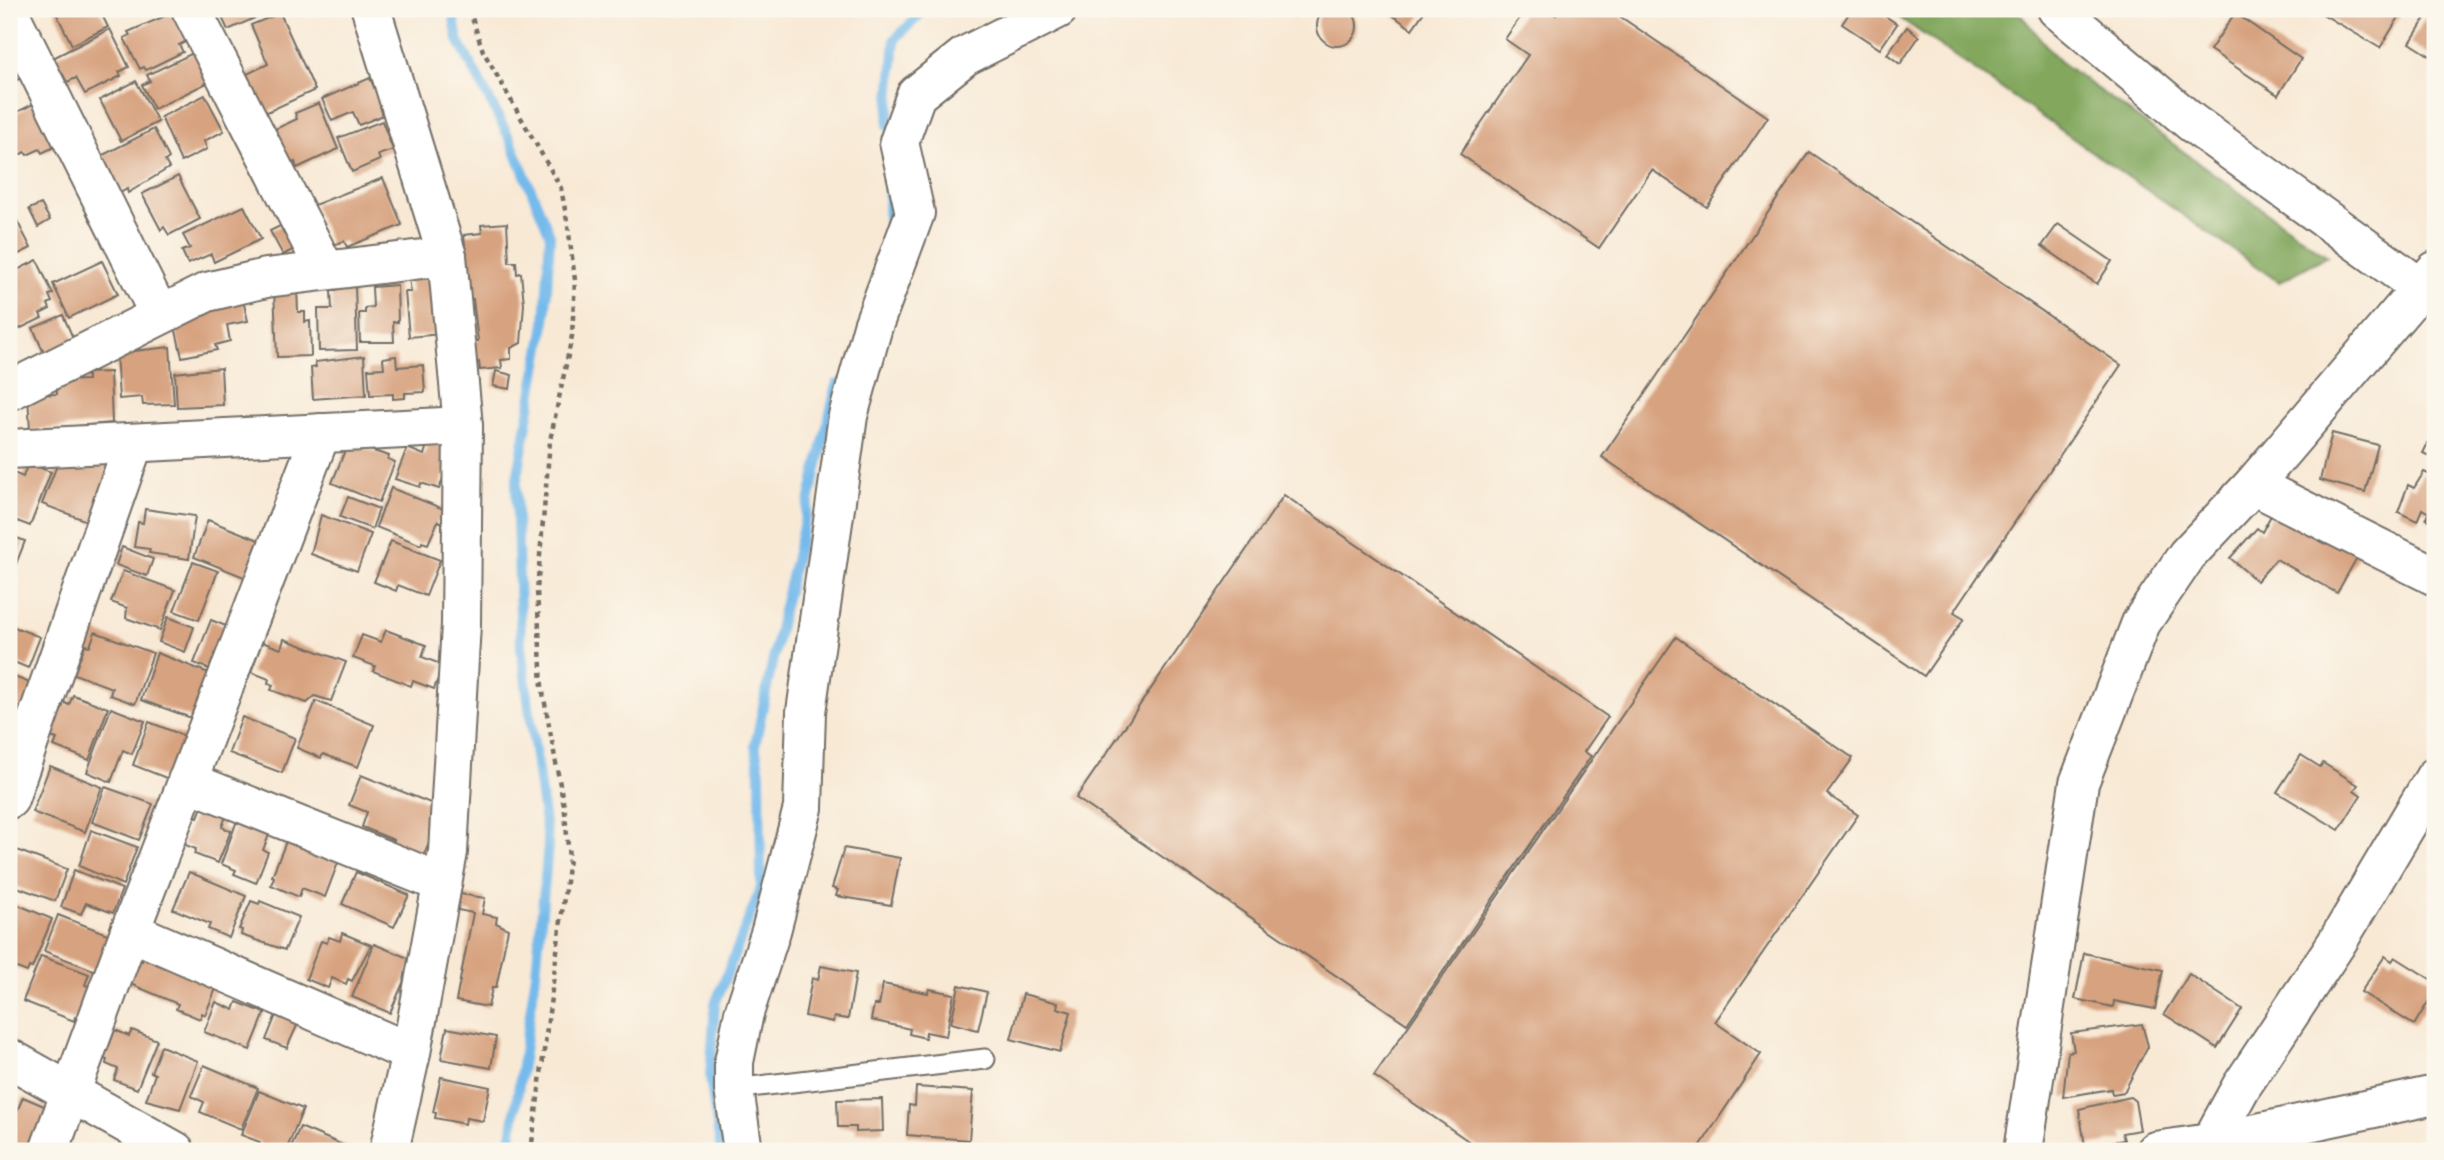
<svg xmlns="http://www.w3.org/2000/svg" width="2444" height="1160" font-family="Cardo,serif">
<style>
.forest{fill:#82a75d;stroke:#566944;stroke-width:2}
.lines{fill:none;stroke-linecap:round;stroke-linejoin:round}
.stream{stroke:#74baeb;stroke-width:10}
.building{fill:#d7a27f}
.service-casing{stroke:#736e66;stroke-width:23}
.minor-casing{stroke:#736e66;stroke-width:42}
.tertiary-casing{stroke:#736e66;stroke-width:42}
.path{stroke:#736e66;stroke-width:4.5;stroke-dasharray:5 5;stroke-linecap:butt}
.service{stroke:#fff;stroke-width:19}
.minor{stroke:#fff;stroke-width:38}
.tertiary{stroke:#fff;stroke-width:38}
</style>
<rect width="100%" height="100%" fill="#fbf7ec"/>
<filter id="ink" filterUnits="userSpaceOnUse"><feTurbulence type="fractalNoise" baseFrequency=".0143" numOctaves="2"/><feDisplacementMap in="SourceGraphic" scale="14" xChannelSelector="R" yChannelSelector="G"/><feConvolveMatrix kernelMatrix="1 2 1 2 8 2 1 2 1" color-interpolation-filters="sRGB"/></filter>
<filter id="wash" filterUnits="userSpaceOnUse"><feTurbulence type="fractalNoise" baseFrequency=".00686" numOctaves="4" result="noise"/><feDisplacementMap in="SourceGraphic" scale="28" xChannelSelector="R" yChannelSelector="G"/><feGaussianBlur stdDeviation="1.57" result="paint"/><feColorMatrix in="noise" values="0 0 0 0 0 0 0 0 0 0 0 0 0 0 0 0 0 1.4 0 .05"/><feComposite in="paint" operator="in"/></filter>
<g filter="url(#wash)">
<rect width="100%" height="100%" fill="#f8e9d5"/>
<!-- forest -->
<polygon class="forest" points="1887,9 2016,9 2059,61 2327,256 2279,282"/>
<g class="lines">
<!-- stream -->
<g class="stream">
<polyline points="452,9 458,40 510,139 550,235 545,324 516,485 521,647 548,846 536,973 509,1151"/>
<polyline points="888,126 895,39 926,9"/>
<polyline points="888,241 889,173"/>
<polyline points="721,1151 710,1077 715,1004 761,888 760,773 755,745 783,611 837,384"/>
</g>
</g>
<g id="blocks">
<!-- building -->
<g class="building">
<circle cx="1337" cy="26" r="20"/>
<polygon points="54,9 99,9 108,27 72,45"/>
<polygon points="218,9 275,9 228,30"/>
<polygon points="1280,9 1312,9 1294,17"/>
<polygon points="1384,9 1426,9 1412,29"/>
<polygon points="1526,9 1546,9 1556,15 1560,9 1609,9 1768,117 1707,207 1652,170 1599,248 1460,154 1528,55 1505,39"/>
<polygon points="1852,9 1875,9 1897,24 1880,49 1842,24"/>
<polygon points="2314,9 2404,9 2380,48"/>
<polygon points="2431,9 2435,9 2435,59 2410,43"/>
<polygon points="172,13 187,41 179,45 183,52 146,70 144,67 140,69 124,38 130,35 128,32"/>
<polygon points="280,13 315,90 263,114 245,75 268,64 251,25"/>
<polygon points="2235,13 2301,59 2278,95 2210,50"/>
<polygon points="1907,27 1919,37 1900,64 1887,54"/>
<polygon points="110,29 129,67 119,72 121,76 85,94 76,78 67,82 61,71 56,73 49,60"/>
<polygon points="9,48 21,78 9,84"/>
<polygon points="195,52 209,82 154,109 142,85 150,81 147,75"/>
<polygon points="370,78 386,114 359,125 353,112 332,121 322,99"/>
<polygon points="136,81 158,122 121,141 100,100"/>
<polygon points="205,95 224,131 204,141 207,149 181,162 161,117"/>
<polygon points="37,102 58,145 42,153 40,149 27,155 25,152 9,160 9,116"/>
<polygon points="319,103 338,149 297,168 295,162 287,166 271,131 297,119 295,113"/>
<polygon points="382,121 393,150 378,155 380,160 352,172 338,138"/>
<polygon points="154,129 169,158 165,161 169,168 128,193 127,189 120,193 101,156"/>
<polygon points="1809,152 2121,365 1954,612 1964,618 1924,676 1602,457"/>
<polygon points="178,176 200,219 169,235 164,227 161,230 142,194"/>
<polygon points="383,178 402,225 347,247 344,241 331,246 314,205"/>
<polygon points="41,204 50,220 38,227 29,209"/>
<polygon points="244,206 261,239 214,262 211,254 188,264 182,251 190,248 183,235"/>
<polygon points="12,211 31,248 9,259 9,213"/>
<polygon points="288,222 300,246 283,255 270,231"/>
<polygon points="507,223 509,262 516,262 517,274 521,273 524,304 521,343 511,348 511,359 501,360 502,368 480,370 479,362 476,363 473,341 478,341 473,299 470,300 464,235 482,233 481,225"/>
<polygon points="2058,224 2112,261 2097,284 2042,246"/>
<polygon points="37,260 53,294 49,295 52,302 48,304 50,309 40,314 42,318 9,334 9,274"/>
<polygon points="102,261 118,294 69,318 53,284"/>
<polygon points="423,277 423,279 432,279 441,334 409,337 405,292 411,292 409,278"/>
<polygon points="355,285 357,350 319,351 318,309 332,309 331,291"/>
<polygon points="397,285 398,322 393,322 394,342 360,342 359,313 365,313 365,308 373,307 372,287"/>
<polygon points="297,288 298,312 305,312 305,322 310,321 311,356 277,357 274,289"/>
<polygon points="243,300 248,321 227,325 230,341 215,345 217,350 182,357 174,322 192,311"/>
<polygon points="63,315 76,345 46,358 33,328"/>
<polygon points="170,347 174,404 143,405 142,397 119,399 116,353"/>
<polygon points="364,356 366,395 313,399 311,368 316,367 315,362"/>
<polygon points="396,356 397,367 423,365 425,392 405,393 405,398 393,399 393,394 370,395 368,369 384,368 383,358"/>
<polygon points="221,368 223,405 177,407 175,373"/>
<polygon points="496,371 512,375 510,389 493,386"/>
<polygon points="110,372 112,423 30,430 28,395 57,394 56,381 87,380 87,373"/>
<polygon points="2435,429 2435,459 2423,453"/>
<polygon points="2332,433 2378,445 2365,492 2320,480"/>
<polygon points="428,442 453,451 439,489 421,483 420,487 395,479 407,448 424,455"/>
<polygon points="348,443 389,456 388,459 395,462 379,502 332,483"/>
<polygon points="93,457 122,465 100,526 42,504 59,460 72,465 75,458 91,464"/>
<polygon points="28,463 51,472 30,526 9,518 9,471 23,477"/>
<polygon points="2424,472 2435,477 2435,523 2426,518 2429,513 2422,509 2417,521 2398,512 2408,485 2414,488"/>
<polygon points="391,488 451,512 446,524 438,521 428,544 422,542 421,545 376,527"/>
<polygon points="1284,495 1608,717 1584,752 1591,756 1407,1024 1076,798"/>
<polygon points="348,497 379,509 372,529 340,517"/>
<polygon points="2275,508 2359,554 2337,593 2276,559 2257,581 2230,558 2257,528 2262,532"/>
<polygon points="145,509 195,516 189,559 149,553 150,549 134,547 138,522 143,523"/>
<polygon points="321,515 371,534 357,571 311,554"/>
<polygon points="208,520 259,540 253,554 264,558 254,581 194,557"/>
<polygon points="9,535 25,541 9,582"/>
<polygon points="391,541 440,560 426,596 398,585 396,591 374,582"/>
<polygon points="122,547 153,559 147,576 116,565"/>
<polygon points="193,562 218,571 199,620 174,611"/>
<polygon points="123,571 175,590 160,630 126,618 127,608 111,602"/>
<polygon points="168,617 194,627 185,652 159,642"/>
<polygon points="211,620 236,630 219,673 194,663"/>
<polygon points="9,625 40,637 28,668 9,660"/>
<polygon points="386,630 426,645 422,657 443,665 434,689 413,681 411,686 373,671 375,666 353,658 362,635 381,642"/>
<polygon points="95,632 153,653 135,704 110,695 112,688 74,674 85,645 90,646"/>
<polygon points="1676,637 1853,758 1827,794 1858,815 1715,1022 1761,1054 1697,1151 1483,1151 1374,1076"/>
<polygon points="284,639 346,662 331,701 315,696 307,703 271,690 273,685 268,683 269,679 251,672 262,642 281,649"/>
<polygon points="157,653 214,675 197,720 141,700"/>
<polygon points="9,675 38,686 19,721 9,717"/>
<polygon points="73,695 108,708 89,760 54,746 57,739 50,737 63,702 69,705"/>
<polygon points="316,701 374,725 358,767 323,754 321,758 297,748"/>
<polygon points="111,708 145,721 132,754 123,750 111,782 87,772"/>
<polygon points="242,717 295,738 282,773 229,753"/>
<polygon points="149,722 190,738 174,781 133,765"/>
<polygon points="2301,755 2320,767 2323,763 2358,785 2354,790 2361,795 2339,830 2277,792"/>
<polygon points="50,766 102,787 85,832 32,812"/>
<polygon points="361,775 438,806 430,825 435,827 423,857 392,844 394,840 362,827 367,812 349,805"/>
<polygon points="105,787 153,804 139,840 92,822"/>
<polygon points="205,799 229,808 222,827 231,831 218,863 194,854 196,849 183,844 194,816 198,817"/>
<polygon points="238,818 271,830 263,850 268,852 256,883 234,874 236,870 221,864"/>
<polygon points="91,830 137,847 123,885 79,866"/>
<polygon points="287,839 339,860 325,897 302,888 299,897 271,885 274,877 272,876"/>
<polygon points="844,848 900,858 891,905 836,896 838,890 832,888"/>
<polygon points="14,849 67,869 55,901 9,884 9,862"/>
<polygon points="74,870 122,889 113,913 86,903 81,914 61,907"/>
<polygon points="189,872 246,896 229,938 208,929 210,924 173,909"/>
<polygon points="356,872 409,895 394,927 342,904"/>
<polygon points="460,894 485,898 482,914 497,917 496,923 508,929 496,988 492,988 488,1007 456,1001 473,913 458,910"/>
<polygon points="9,901 52,919 32,968 29,967 27,972 9,965"/>
<polygon points="251,901 259,904 260,901 299,917 285,950 241,935 242,930 239,929"/>
<polygon points="58,915 110,935 96,971 44,951"/>
<polygon points="342,933 371,945 352,981 348,979 346,984 332,978 328,988 306,979 321,941 327,943 329,937 340,941"/>
<polygon points="374,944 413,960 390,1013 352,997"/>
<polygon points="2084,953 2163,970 2155,1009 2114,1001 2113,1007 2075,999"/>
<polygon points="41,956 89,974 85,985 97,989 84,1020 75,1017 74,1021 23,1001"/>
<polygon points="145,956 217,986 205,1015 202,1013 200,1019 176,1009 178,1004 128,983 138,960 142,961"/>
<polygon points="2385,956 2392,961 2395,957 2435,982 2435,991 2414,1025 2361,992"/>
<polygon points="821,966 856,973 848,1019 834,1017 833,1022 805,1016 812,978 818,980"/>
<polygon points="2189,974 2242,1009 2217,1048 2164,1014"/>
<polygon points="883,984 928,993 929,989 954,994 946,1036 926,1032 925,1038 909,1034 910,1029 871,1020 874,1005 879,1005"/>
<polygon points="959,985 987,992 978,1030 951,1023"/>
<polygon points="1023,994 1058,1003 1057,1008 1071,1012 1060,1052 1011,1039"/>
<polygon points="216,1002 234,1010 237,1002 265,1013 250,1050 204,1032"/>
<polygon points="278,1010 300,1019 287,1048 266,1040"/>
<polygon points="2142,1024 2148,1046 2124,1092 2112,1094 2111,1089 2063,1097 2068,1052 2074,1051 2071,1033"/>
<polygon points="447,1028 496,1037 491,1068 441,1059"/>
<polygon points="115,1030 129,1036 132,1030 157,1040 137,1089 114,1080 118,1069 106,1064 107,1060 104,1059"/>
<polygon points="161,1046 198,1061 180,1109 146,1100 155,1074 151,1072"/>
<polygon points="204,1065 258,1088 241,1129 200,1112 204,1102 191,1096"/>
<polygon points="441,1077 490,1087 483,1121 466,1118 465,1124 435,1118 436,1113 433,1112"/>
<polygon points="916,1087 973,1091 969,1140 907,1135 909,1105 915,1106"/>
<polygon points="259,1091 303,1109 286,1151 256,1151 260,1142 241,1135"/>
<polygon points="23,1097 51,1109 33,1151 9,1151 9,1130"/>
<polygon points="2130,1097 2135,1101 2140,1130 2122,1133 2124,1140 2085,1146 2079,1109"/>
<polygon points="882,1099 883,1131 856,1132 856,1127 838,1127 837,1100"/>
<polygon points="300,1127 357,1151 289,1151"/>
</g>
</g>
</g>
<g filter="url(#ink)">
<use href="#blocks" fill-opacity="0" stroke="#736e66" stroke-width="2"/>
<g class="lines">
<defs>
<polyline id="service" points="734,1089 985,1059"/>
<g id="minor">
<polyline points="191,9 325,269"/>
<polyline points="371,9 447,256 463,426 461,624 448,852 411,1053 389,1151"/>
<polyline points="2057,9 2191,122 2421,288"/>
<polyline points="9,12 159,314"/>
<polyline points="9,391 207,292 266,278 447,256"/>
<polyline points="9,449 463,426"/>
<polyline points="2253,485 2435,576"/>
<polyline points="187,781 442,883"/>
<polyline points="9,799 133,445"/>
<polyline points="130,931 411,1053"/>
<polyline points="9,1058 175,1151"/>
<polyline points="49,1151 130,931 321,433"/>
<polyline points="743,1151 734,1089 734,1062 744,1013 771,931 803,808 806,712 848,416 873,326 915,213 899,142 916,95 965,56 1058,9"/>
<polyline points="2155,1151 2210,1143 2435,1095"/>
<polyline points="2206,1151 2241,1087 2336,944 2435,777"/>
</g>
<polyline id="tertiary" points="2023,1151 2079,783 2141,623 2187,555 2253,485 2435,271"/>
</defs>
<!-- service casing -->
<use href="#service" class="service-casing"/>
<!-- minor casing -->
<use href="#minor" class="minor-casing"/>
<!-- tertiary casing -->
<use href="#tertiary" class="tertiary-casing"/>
<!-- path -->
<polyline class="path" points="469,9 483,51 561,188 568,226 575,280 572,336 550,441 537,590 542,687 565,812 569,859 531,1151"/>
<!-- service -->
<use href="#service" class="service"/>
<!-- minor -->
<use href="#minor" class="minor"/>
<!-- tertiary -->
<use href="#tertiary" class="tertiary"/>
</g>
</g>
<!-- margin -->
<rect width="2444" height="1160" fill="none" stroke="#fbf7ec" stroke-width="35"/>
</svg>
